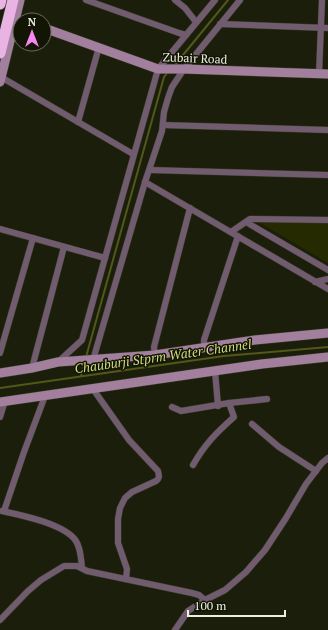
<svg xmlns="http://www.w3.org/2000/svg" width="328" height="630" font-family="'PT Serif',serif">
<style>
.green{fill:#262a00}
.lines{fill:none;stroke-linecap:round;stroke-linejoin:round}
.stream{stroke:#515818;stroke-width:2}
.street-casing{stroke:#393b2a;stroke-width:7}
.secondary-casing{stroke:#393b2a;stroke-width:10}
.highway-casing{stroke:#393b2a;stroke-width:12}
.street{stroke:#705c6e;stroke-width:6}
.secondary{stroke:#a17f9d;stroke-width:9}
.highway{stroke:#e9b4e3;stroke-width:11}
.labels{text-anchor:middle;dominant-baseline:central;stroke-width:3;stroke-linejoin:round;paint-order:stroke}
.street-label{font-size:12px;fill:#edefe3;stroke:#131504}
.water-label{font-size:13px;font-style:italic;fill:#d0dd82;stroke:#131504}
</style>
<rect width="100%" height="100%" fill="#1c1e0c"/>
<!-- green -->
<polygon class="green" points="255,220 328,222 328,263"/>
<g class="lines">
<!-- stream -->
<g class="stream">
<polyline points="174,66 228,0"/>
<polyline points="86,357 164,77 168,72"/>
<polyline points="81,376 84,364"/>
<polyline points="0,388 224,356 328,347"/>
</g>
<defs>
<g id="street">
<polyline points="86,0 179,33 186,35"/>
<polyline points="175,0 185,8 196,22"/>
<polyline points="220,24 328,28"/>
<polyline points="319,74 322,0"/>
<polyline points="1,77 133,154"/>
<polyline points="78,122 99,47"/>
<polyline points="163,125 328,130"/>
<polyline points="150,170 328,175"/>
<polyline points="145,182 328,289"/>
<polyline points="246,222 328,270"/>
<polyline points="0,229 105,258"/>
<polyline points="231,232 250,219 328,220"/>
<polyline points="315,282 328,279"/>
<polyline points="204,348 204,340 238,236"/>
<polyline points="0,353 33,238"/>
<polyline points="155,355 154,347 190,208"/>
<polyline points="93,360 145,182 162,131 164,112 168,98 172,87 184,69 240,0"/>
<polyline points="58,362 82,340 158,69 215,0"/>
<polyline points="32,368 64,247"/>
<polyline points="215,371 218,406"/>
<path d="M 93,389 L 129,440 L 158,471 C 159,476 160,478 156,481 L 132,492 L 125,498 L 120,508 L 118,519 L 118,543 L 127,569 L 126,579"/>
<polyline points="172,407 181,411 229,403 267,399"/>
<polyline points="0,417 5,401"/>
<polyline points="252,424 279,447 316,471"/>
<path d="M 193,465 C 205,444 216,433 234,417 L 229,403"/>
<path d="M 2,511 C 21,515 65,524 76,541 C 81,549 81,559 82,568"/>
<polyline points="4,511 24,452 45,396"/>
<polyline points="0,620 28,591 41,580 59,569 64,566 77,566 87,571 192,593 199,595 205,600"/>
<polyline points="175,630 188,611 205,600 225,590 246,572 265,550 286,518 306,484 322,463 328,458"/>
</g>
<g id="secondary">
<polyline points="44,28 158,69 184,69 328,74"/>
<polyline points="0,82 20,0"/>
<polyline points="0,373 32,368 58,362 155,355 255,340 328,333"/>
<polyline points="0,402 262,364 328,357"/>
</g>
<g id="highway">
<polyline points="0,4 1,0"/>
<polyline points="0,53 13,0"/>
</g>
</defs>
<!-- street casing -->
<use href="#street" class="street-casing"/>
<!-- secondary casing -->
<use href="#secondary" class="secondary-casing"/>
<!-- highway casing -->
<use href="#highway" class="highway-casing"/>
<!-- street -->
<use href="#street" class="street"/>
<!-- secondary -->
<use href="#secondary" class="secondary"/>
<!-- highway -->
<use href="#highway" class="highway"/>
</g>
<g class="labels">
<!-- street labels -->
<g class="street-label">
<text transform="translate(195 58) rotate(2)">Zubair Road</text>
</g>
<!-- water labels -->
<g class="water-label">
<text transform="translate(163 356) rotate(-8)">Chauburji Stprm Water Channel</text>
</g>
</g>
<!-- north arrow -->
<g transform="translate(32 32)"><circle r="19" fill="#131504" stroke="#6a6c5d"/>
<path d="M0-3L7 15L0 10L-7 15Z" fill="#f688ed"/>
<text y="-6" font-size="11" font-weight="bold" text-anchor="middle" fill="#edefe3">N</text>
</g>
<!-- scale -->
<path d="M188 610v6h97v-6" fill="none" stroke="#edefe3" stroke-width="2"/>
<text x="194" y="610" font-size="12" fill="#edefe3" stroke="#131504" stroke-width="3" paint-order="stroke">100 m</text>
</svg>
